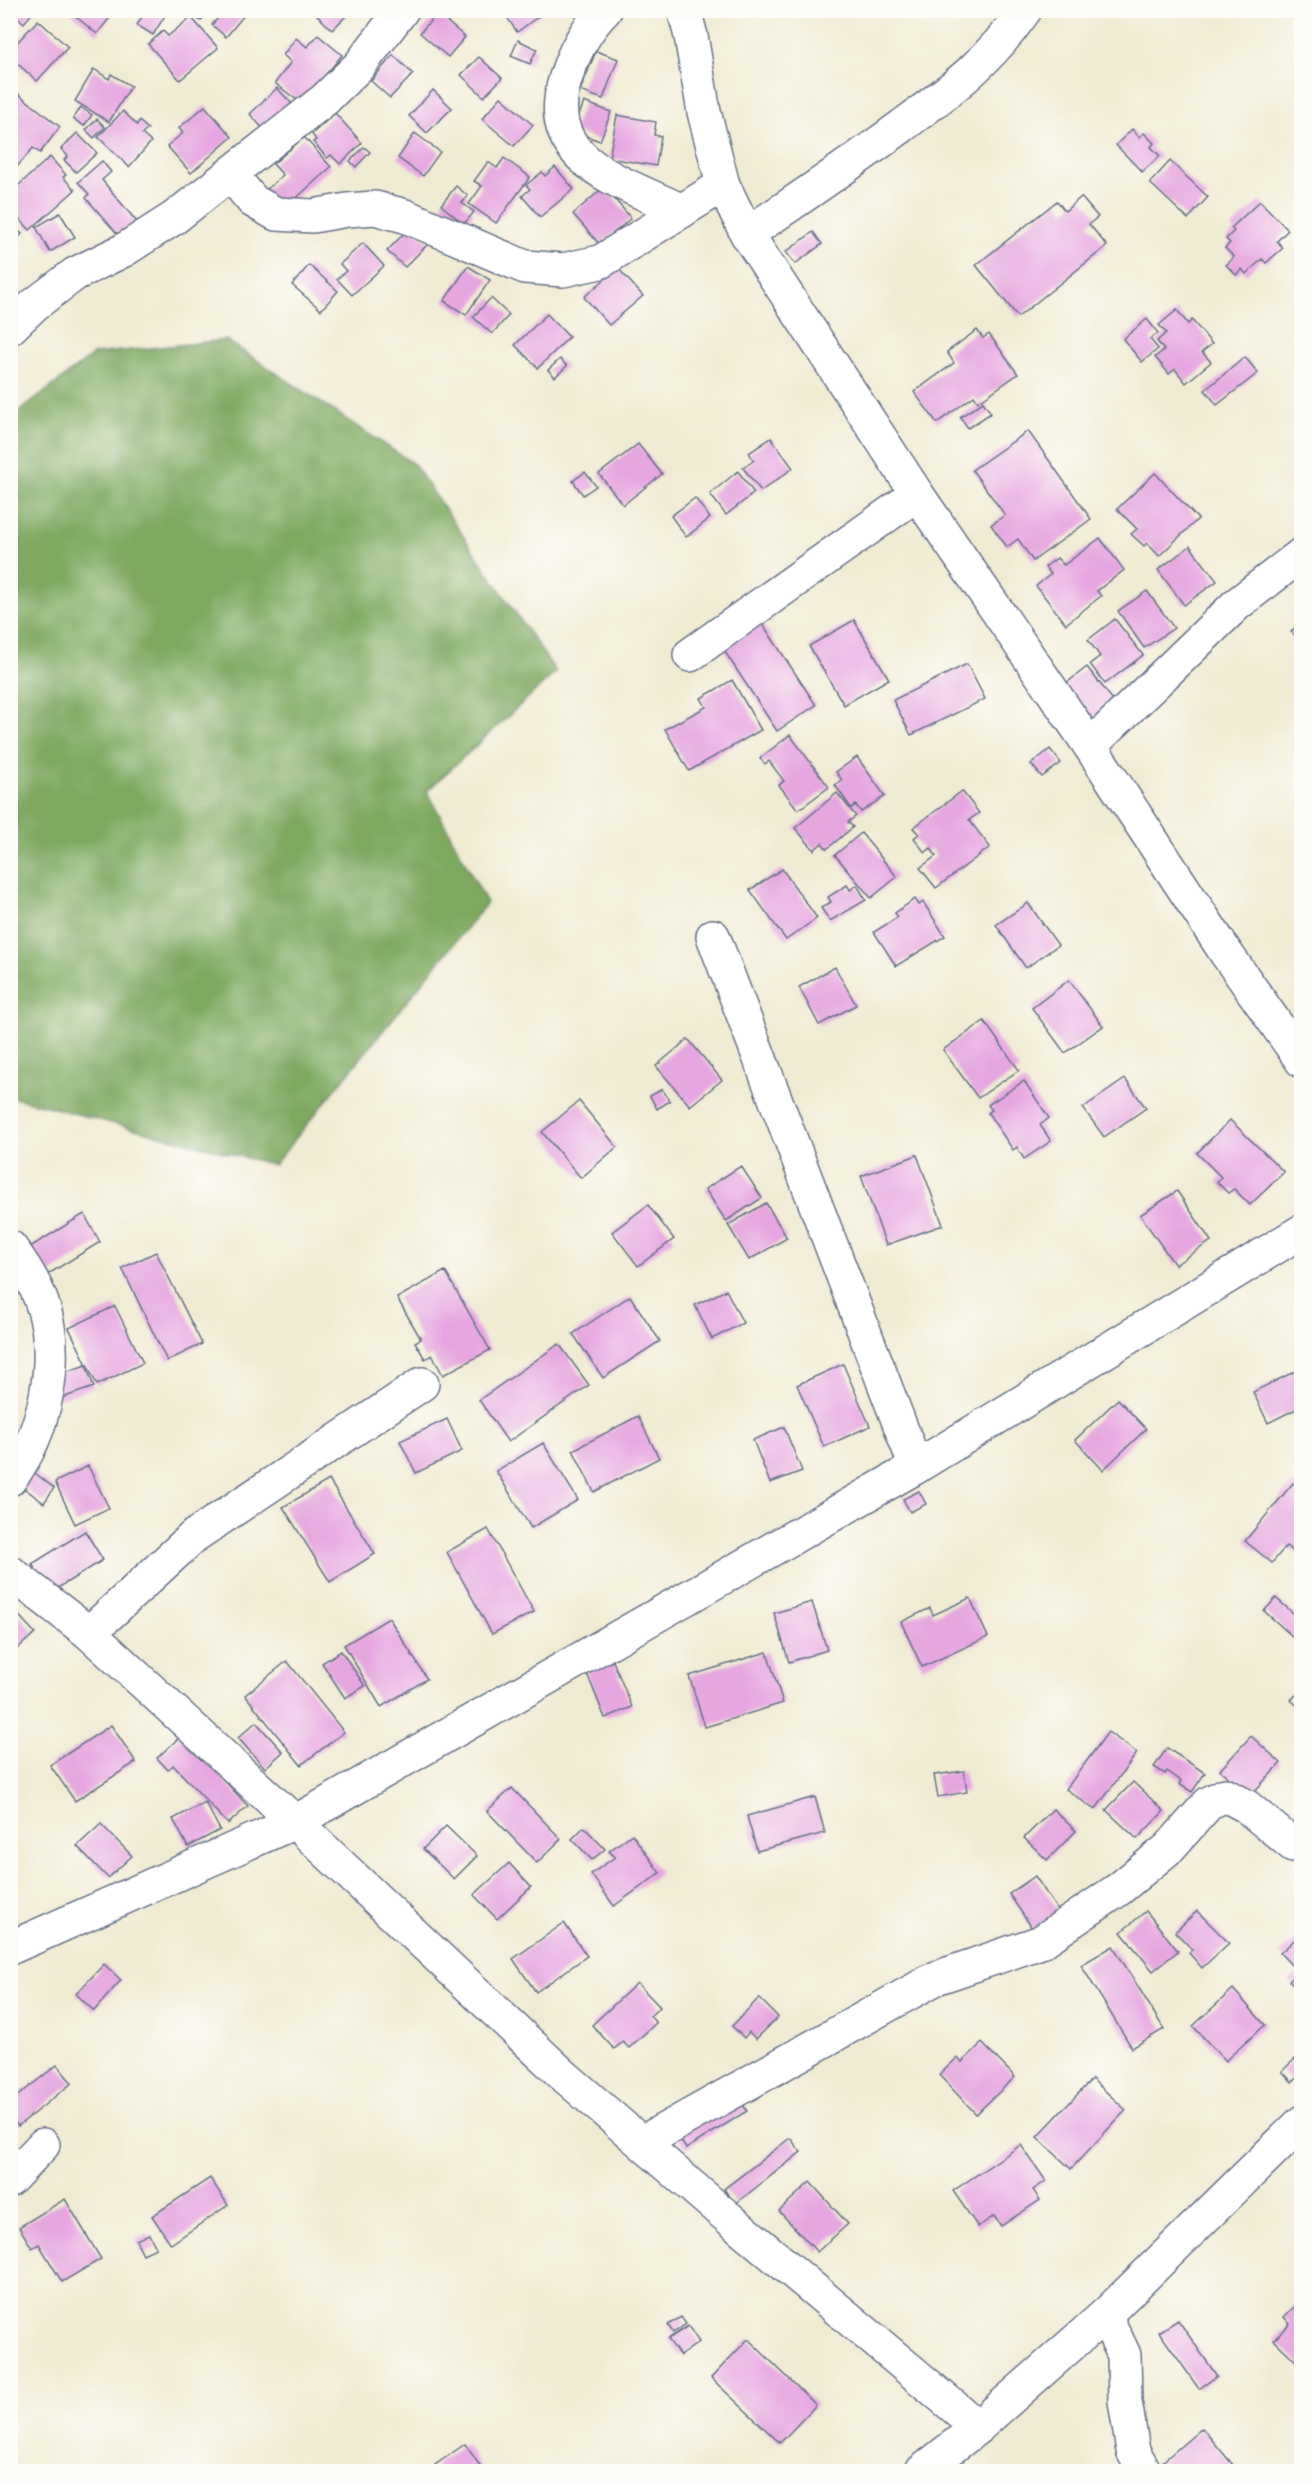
<svg xmlns="http://www.w3.org/2000/svg" width="1312" height="2482" font-family="'Gentium Book Plus',serif">
<style>
.forest{fill:#7ea860;stroke:#4c6c5f;stroke-width:1.5}
.building{fill:#e6a7e0}
.lines{fill:none;stroke-linecap:round;stroke-linejoin:round}
.minor-casing{stroke:#667187;stroke-width:36}
.minor{stroke:#fff;stroke-width:33}
</style>
<rect width="100%" height="100%" fill="#fdfcf7"/>
<filter id="ink" filterUnits="userSpaceOnUse"><feTurbulence type="fractalNoise" baseFrequency=".0167" numOctaves="2"/><feDisplacementMap in="SourceGraphic" scale="12" xChannelSelector="R" yChannelSelector="G"/><feConvolveMatrix kernelMatrix="1 2 1 2 8 2 1 2 1" color-interpolation-filters="sRGB"/></filter>
<filter id="wash" filterUnits="userSpaceOnUse"><feTurbulence type="fractalNoise" baseFrequency=".008" numOctaves="4" result="noise"/><feDisplacementMap in="SourceGraphic" scale="24" xChannelSelector="R" yChannelSelector="G"/><feGaussianBlur stdDeviation="1.35" result="paint"/><feColorMatrix in="noise" values="0 0 0 0 0 0 0 0 0 0 0 0 0 0 0 0 0 1.4 0 .05"/><feComposite in="paint" operator="in"/></filter>
<g filter="url(#wash)">
<rect width="100%" height="100%" fill="#f0ebd3"/>
<!-- forest -->
<polygon class="forest" points="226,340 414,464 556,672 427,791 487,903 274,1165 11,1097 11,418 94,354"/>
<g id="blocks">
<!-- building -->
<g class="building">
<polygon points="10,10 35,10 24,23"/>
<polygon points="68,10 116,10 97,34"/>
<polygon points="146,10 160,10 166,14 153,35 137,25"/>
<polygon points="176,10 208,10 201,21 185,11 182,15"/>
<polygon points="219,10 242,10 246,13 226,37 212,25 218,18 215,15"/>
<polygon points="312,10 352,10 332,30"/>
<polygon points="445,10 463,10 453,19"/>
<polygon points="502,10 547,10 517,32"/>
<polygon points="437,13 465,37 448,57 420,33"/>
<polygon points="191,17 218,48 180,80 148,44 163,31 168,36"/>
<polygon points="38,20 68,47 37,81 10,57 10,50"/>
<polygon points="318,35 342,55 302,104 275,83 291,62 283,55 296,38 307,47"/>
<polygon points="518,40 537,49 530,64 511,56"/>
<polygon points="596,51 618,59 603,99 580,91"/>
<polygon points="393,55 413,74 390,98 371,81"/>
<polygon points="479,57 502,78 484,97 461,75"/>
<polygon points="94,69 109,79 111,74 131,86 109,122 75,101"/>
<polygon points="277,88 293,105 265,131 250,114"/>
<polygon points="433,90 452,108 427,133 409,116"/>
<polygon points="16,92 60,127 40,153 33,148 10,175 10,99"/>
<polygon points="501,97 533,125 514,146 482,119"/>
<polygon points="584,102 611,112 600,141 573,131"/>
<polygon points="205,106 232,137 191,173 167,146 183,133 179,128"/>
<polygon points="81,107 92,115 84,126 73,119"/>
<polygon points="123,111 137,125 139,121 148,129 142,134 151,142 129,167 98,137"/>
<polygon points="335,113 362,143 340,164 331,155 327,158 313,142 316,140 312,134"/>
<polygon points="617,115 656,122 654,135 661,136 656,166 609,158"/>
<polygon points="97,119 105,127 94,138 86,130"/>
<polygon points="1132,129 1139,137 1144,133 1154,143 1151,147 1160,156 1142,172 1116,145"/>
<polygon points="77,133 97,153 76,172 64,160 68,156 61,149"/>
<polygon points="415,133 440,152 423,176 398,158"/>
<polygon points="304,137 331,167 284,209 266,190 283,175 273,164"/>
<polygon points="364,147 370,152 356,167 350,161"/>
<polygon points="50,157 66,175 63,177 75,190 30,230 10,209 10,193"/>
<polygon points="504,158 530,177 496,223 469,204 482,186 474,181 488,162 497,168"/>
<polygon points="102,161 111,172 102,180 137,222 120,237 86,198 89,194 78,182"/>
<polygon points="1170,161 1208,197 1188,219 1150,183"/>
<polygon points="555,167 574,189 540,217 522,196 530,189 526,185 542,172 545,176"/>
<polygon points="456,186 468,196 462,203 474,212 464,224 441,205"/>
<polygon points="604,187 631,218 600,245 573,214"/>
<polygon points="1081,197 1098,217 1089,224 1107,246 1018,317 976,265 1057,201 1065,211"/>
<polygon points="1260,201 1288,230 1277,241 1283,248 1266,263 1262,259 1246,274 1242,269 1236,275 1226,265 1234,257 1225,248 1230,243 1226,239 1234,231 1231,228"/>
<polygon points="60,213 75,237 50,252 36,227"/>
<polygon points="10,222 22,234 10,245"/>
<polygon points="411,226 429,243 405,267 387,251"/>
<polygon points="813,232 822,244 795,264 786,252"/>
<polygon points="363,243 384,266 352,295 337,279 346,271 340,264"/>
<polygon points="309,265 338,291 321,310 292,285"/>
<polygon points="468,266 490,280 466,315 444,301"/>
<polygon points="618,268 643,296 609,325 584,297"/>
<polygon points="491,298 509,315 492,334 473,317"/>
<polygon points="1177,310 1188,324 1192,320 1212,344 1202,352 1211,362 1186,383 1175,369 1169,374 1155,357 1164,350 1157,341 1166,333 1159,325"/>
<polygon points="547,314 569,337 538,368 515,345"/>
<polygon points="1147,319 1158,333 1150,339 1158,349 1142,362 1123,339"/>
<polygon points="977,330 983,338 989,334 1018,374 978,402 974,396 937,423 914,392 954,363 947,352"/>
<polygon points="1245,357 1258,373 1217,405 1205,390"/>
<polygon points="560,359 567,366 555,377 548,370"/>
<polygon points="983,402 991,413 968,428 960,417"/>
<polygon points="1028,431 1091,519 1033,561 1018,539 1007,547 991,525 1005,515 972,470"/>
<polygon points="771,438 793,468 761,491 743,468 754,460 749,453"/>
<polygon points="638,444 662,474 623,505 599,474"/>
<polygon points="738,471 754,493 726,515 710,494"/>
<polygon points="585,472 596,486 583,495 573,481"/>
<polygon points="1155,473 1198,519 1159,556 1147,543 1144,546 1131,534 1137,529 1117,509"/>
<polygon points="695,498 710,518 686,537 671,516"/>
<polygon points="1100,538 1124,570 1097,591 1101,596 1066,624 1036,586 1051,574 1045,567 1057,558 1064,565"/>
<polygon points="1190,546 1217,581 1184,605 1158,570"/>
<polygon points="1147,591 1174,628 1144,648 1118,611"/>
<polygon points="1115,619 1143,655 1105,684 1090,664 1100,656 1088,640"/>
<polygon points="854,620 889,679 844,705 809,646"/>
<polygon points="1302,620 1302,641 1291,632"/>
<polygon points="762,623 816,705 777,731 723,649"/>
<polygon points="967,664 985,699 911,735 893,700"/>
<polygon points="1087,667 1116,704 1092,722 1064,685"/>
<polygon points="732,680 761,730 689,771 665,729 706,707 701,698"/>
<polygon points="790,735 829,787 798,810 779,785 784,781 769,761 765,764 760,758"/>
<polygon points="1050,749 1061,763 1042,777 1031,764"/>
<polygon points="857,757 885,796 861,812 856,805 851,808 835,785 842,780 836,772"/>
<polygon points="962,791 979,813 969,820 990,847 936,888 920,868 936,856 931,848 925,853 914,838 919,834 913,828"/>
<polygon points="837,793 856,816 848,822 853,827 827,849 822,843 814,850 795,828"/>
<polygon points="861,833 897,877 871,898 835,855"/>
<polygon points="782,869 817,918 786,940 750,890"/>
<polygon points="847,885 850,890 857,885 866,900 830,921 821,908 831,902 828,897"/>
<polygon points="915,899 919,905 923,902 945,936 896,966 874,932 898,917 895,913"/>
<polygon points="1028,903 1058,945 1026,968 996,925"/>
<polygon points="835,967 856,1005 819,1025 799,987"/>
<polygon points="1069,980 1103,1026 1065,1053 1032,1008"/>
<polygon points="984,1021 1019,1070 978,1098 943,1050"/>
<polygon points="688,1039 722,1080 690,1106 656,1066"/>
<polygon points="1125,1079 1146,1108 1104,1137 1083,1108"/>
<polygon points="1024,1081 1049,1118 1040,1125 1051,1141 1024,1159 1017,1147 1013,1150 988,1113 992,1110 988,1105"/>
<polygon points="662,1089 670,1101 657,1109 650,1096"/>
<polygon points="579,1101 617,1147 581,1178 542,1132"/>
<polygon points="1230,1120 1284,1172 1250,1205 1234,1189 1228,1193 1217,1182 1221,1177 1197,1153"/>
<polygon points="917,1155 943,1225 886,1245 861,1176"/>
<polygon points="741,1166 762,1198 726,1221 705,1189"/>
<polygon points="1177,1191 1211,1241 1175,1265 1140,1215"/>
<polygon points="766,1203 787,1238 749,1260 728,1225"/>
<polygon points="648,1205 674,1239 638,1266 612,1232"/>
<polygon points="84,1214 100,1242 42,1278 25,1250"/>
<polygon points="156,1252 202,1344 167,1361 122,1268"/>
<polygon points="445,1271 490,1350 443,1375 432,1355 425,1359 415,1342 421,1339 397,1298"/>
<polygon points="726,1290 743,1323 712,1339 695,1305"/>
<polygon points="630,1296 660,1341 603,1378 573,1334"/>
<polygon points="115,1306 143,1363 97,1385 69,1328"/>
<polygon points="559,1344 589,1385 508,1442 479,1400"/>
<polygon points="843,1364 870,1426 824,1447 797,1385"/>
<polygon points="86,1365 94,1387 59,1399 51,1377"/>
<polygon points="1302,1368 1302,1406 1268,1423 1253,1392"/>
<polygon points="1118,1399 1146,1429 1103,1470 1075,1440"/>
<polygon points="638,1416 659,1458 594,1492 573,1450"/>
<polygon points="447,1419 462,1451 416,1473 400,1441"/>
<polygon points="784,1427 802,1471 770,1483 753,1440"/>
<polygon points="543,1443 578,1500 531,1528 496,1471"/>
<polygon points="88,1466 109,1508 75,1524 55,1482"/>
<polygon points="31,1470 54,1488 44,1503 20,1485"/>
<polygon points="329,1480 375,1554 330,1582 283,1507"/>
<polygon points="1293,1483 1302,1490 1302,1543 1294,1552 1286,1546 1272,1563 1245,1541"/>
<polygon points="919,1491 926,1504 910,1512 903,1499"/>
<polygon points="488,1529 534,1612 492,1634 447,1552"/>
<polygon points="85,1531 103,1560 50,1593 32,1564"/>
<polygon points="970,1598 988,1637 922,1667 901,1622 930,1608 933,1615"/>
<polygon points="1276,1598 1302,1621 1302,1645 1264,1611"/>
<polygon points="812,1602 827,1650 789,1662 774,1613"/>
<polygon points="10,1606 35,1633 10,1655"/>
<polygon points="389,1618 427,1679 381,1707 344,1645"/>
<polygon points="341,1651 365,1686 345,1698 322,1663"/>
<polygon points="767,1652 783,1703 705,1727 689,1676"/>
<polygon points="287,1661 344,1732 301,1765 245,1695"/>
<polygon points="613,1661 632,1707 605,1718 586,1671"/>
<polygon points="1302,1689 1302,1710 1291,1700"/>
<polygon points="256,1722 283,1752 265,1768 238,1738"/>
<polygon points="111,1725 136,1762 75,1801 50,1765"/>
<polygon points="1108,1732 1137,1753 1095,1810 1066,1789"/>
<polygon points="182,1735 248,1806 228,1824 173,1765 168,1770 157,1758"/>
<polygon points="1251,1736 1281,1763 1249,1797 1220,1770"/>
<polygon points="1167,1748 1205,1773 1192,1792 1179,1784 1181,1781 1167,1771 1165,1774 1154,1767"/>
<polygon points="964,1771 967,1792 938,1797 934,1775"/>
<polygon points="1133,1782 1164,1811 1137,1839 1106,1810"/>
<polygon points="512,1788 561,1839 537,1863 487,1811"/>
<polygon points="815,1797 825,1833 757,1851 747,1816"/>
<polygon points="205,1802 220,1830 188,1847 173,1819"/>
<polygon points="1053,1809 1076,1831 1047,1860 1024,1838"/>
<polygon points="101,1824 132,1856 108,1878 77,1846"/>
<polygon points="446,1826 477,1856 454,1879 423,1849"/>
<polygon points="584,1827 605,1849 592,1860 572,1839"/>
<polygon points="632,1834 660,1873 614,1906 591,1874 615,1857 609,1851"/>
<polygon points="509,1863 531,1887 497,1919 474,1895"/>
<polygon points="1035,1876 1060,1914 1034,1931 1009,1894"/>
<polygon points="1146,1911 1178,1951 1153,1971 1121,1932"/>
<polygon points="1197,1911 1229,1943 1202,1968 1189,1953 1192,1949 1175,1932"/>
<polygon points="564,1923 587,1956 536,1992 513,1959"/>
<polygon points="1302,1933 1302,1994 1289,1981 1299,1973 1280,1953"/>
<polygon points="1113,1946 1164,2029 1132,2048 1081,1965"/>
<polygon points="104,1964 121,1980 94,2011 76,1994"/>
<polygon points="637,1983 660,2007 650,2016 656,2023 629,2048 623,2042 614,2049 592,2025"/>
<polygon points="1233,1989 1265,2025 1225,2061 1193,2026"/>
<polygon points="759,1998 778,2017 756,2039 749,2032 744,2038 732,2026"/>
<polygon points="982,2043 1015,2077 976,2114 939,2075 957,2058 962,2062"/>
<polygon points="1295,2059 1302,2066 1302,2073 1292,2082 1282,2071"/>
<polygon points="57,2065 72,2083 18,2126 10,2116 10,2102"/>
<polygon points="1092,2079 1126,2110 1071,2169 1037,2137"/>
<polygon points="738,2096 747,2111 686,2149 677,2134"/>
<polygon points="790,2138 801,2152 735,2204 724,2189"/>
<polygon points="1021,2145 1046,2181 1033,2190 1040,2200 1001,2226 994,2216 978,2227 953,2191"/>
<polygon points="210,2178 228,2205 171,2244 152,2216"/>
<polygon points="810,2182 848,2224 817,2252 779,2211"/>
<polygon points="65,2199 101,2259 62,2282 39,2244 32,2248 19,2227"/>
<polygon points="149,2234 156,2248 143,2254 136,2240"/>
<polygon points="1302,2299 1302,2367 1274,2340 1290,2324 1284,2317"/>
<polygon points="681,2317 686,2324 673,2333 668,2325"/>
<polygon points="1178,2320 1217,2376 1199,2389 1159,2332"/>
<polygon points="688,2326 699,2342 680,2356 668,2339"/>
<polygon points="748,2339 816,2405 780,2443 711,2378"/>
<polygon points="1202,2428 1239,2472 1155,2472 1153,2470"/>
<polygon points="465,2444 484,2472 440,2472 435,2465"/>
</g>
</g>
</g>
<g filter="url(#ink)">
<use href="#blocks" fill-opacity="0" stroke="#667187" stroke-width="1.5"/>
<g class="lines">
<defs>
<g id="minor">
<path d="M 605,10 C 586,29 574,51 566,77 C 538,162 622,181 682,211"/>
<polyline points="684,10 691,36 704,112 723,185 747,234 917,494 1090,746 1226,953 1302,1061"/>
<polyline points="231,175 253,201 276,214 313,216 347,210 375,208 405,216 525,267 563,270 600,262 723,185"/>
<path d="M 747,234 C 799,199 851,164 902,126 C 952,89 988,63 1025,10"/>
<polyline points="10,328 34,305 75,274 124,250 174,218 324,100 359,66 402,10"/>
<polyline points="690,655 917,494"/>
<polyline points="1090,746 1236,605 1302,554"/>
<polyline points="713,936 916,1467"/>
<path d="M 10,1247 C 23,1264 35,1282 42,1303 C 61,1358 45,1434 10,1479"/>
<polyline points="10,1572 89,1633 295,1822 562,2074 718,2209 978,2427"/>
<polyline points="89,1633 194,1536 422,1384"/>
<polyline points="10,1948 295,1822 916,1467 1302,1231"/>
<polyline points="643,2142 936,1978 1041,1942 1119,1889 1169,1848 1209,1803 1225,1795 1246,1806 1293,1845"/>
<polyline points="10,2180 43,2145"/>
<polyline points="1105,2315 1124,2355 1125,2401 1133,2451 1145,2472"/>
<polyline points="921,2472 978,2427 1105,2315 1302,2122"/>
</g>
</defs>
<!-- minor casing -->
<use href="#minor" class="minor-casing"/>
<!-- minor -->
<use href="#minor" class="minor"/>
</g>
</g>
<!-- margin -->
<rect width="1312" height="2482" fill="none" stroke="#fdfcf7" stroke-width="36"/>
</svg>
